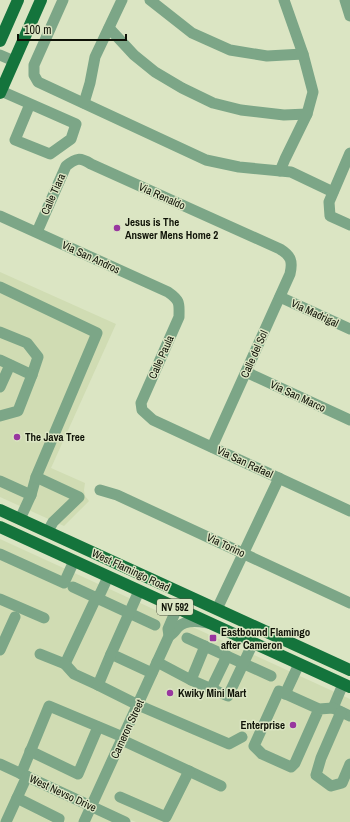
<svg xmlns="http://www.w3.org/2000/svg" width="350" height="822" font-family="'Archivo Narrow',sans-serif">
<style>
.built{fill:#d0dcb3}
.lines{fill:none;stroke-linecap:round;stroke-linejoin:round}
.minor{stroke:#7ca687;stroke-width:11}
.major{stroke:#14743c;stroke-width:12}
.poi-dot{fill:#98379f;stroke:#dbe5c3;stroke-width:1.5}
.labels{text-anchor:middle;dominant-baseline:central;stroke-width:3;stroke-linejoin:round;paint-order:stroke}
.shield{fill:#dbe5c3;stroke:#4c513f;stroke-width:1}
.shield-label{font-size:10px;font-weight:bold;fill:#0f1207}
.street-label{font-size:11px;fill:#0f1207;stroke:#dbe5c3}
.poi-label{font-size:11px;font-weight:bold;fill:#0f1207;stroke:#dbe5c3;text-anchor:start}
</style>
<rect width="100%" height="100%" fill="#dbe5c3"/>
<!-- built -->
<g class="built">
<polygon points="0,272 116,324 51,468 85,483 84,490 85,496 89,501 64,526 0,497"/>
<polygon points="0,539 350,699 350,822 136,822 98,808 125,822 0,822"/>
</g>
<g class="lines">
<!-- minor -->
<g class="minor">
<polyline points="63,0 34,65 34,75 38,82 206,160 239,167 291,172 333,192"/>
<polyline points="150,0 192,33 230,50 267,56 303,54"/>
<polyline points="345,0 350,16"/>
<polyline points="109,28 134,55 155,72 182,88 213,103 241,110 284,115 307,114"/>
<polyline points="0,55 14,61"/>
<polyline points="1,91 76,124 71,139 50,154 15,140 30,104"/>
<polyline points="84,103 90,83 95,57 122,0"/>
<polyline points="350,153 329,202 330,216 350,225"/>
<polyline points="280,171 285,159 307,114 313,92 303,54 284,0"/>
<path d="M 0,216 L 168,292 C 181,301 179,304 179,317 L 141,403 L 142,410 L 153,420 L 350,511"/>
<path d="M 37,232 L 66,166 C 76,158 80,157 91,164 L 280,249 C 291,256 293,261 290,274 L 212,447"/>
<polyline points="0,287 97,333 36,477 31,495"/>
<polyline points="280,297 350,329"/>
<polyline points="0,332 27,343 38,357 32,375 0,360"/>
<polyline points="246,372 350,420"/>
<polyline points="0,387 10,365"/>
<polyline points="0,416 18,411 32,375"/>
<polyline points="36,477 79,497 53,522 48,531"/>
<polyline points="0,481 31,495 20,519"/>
<polyline points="100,490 117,495 350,603"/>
<polyline points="0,554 64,583 74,561"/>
<polyline points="73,587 155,625"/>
<polyline points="139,591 111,654 152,673"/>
<polyline points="0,599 44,618"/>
<polyline points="217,609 279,478"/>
<path d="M 169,636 C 173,634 175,631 178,627 C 185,620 198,621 207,623"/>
<polyline points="187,638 271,676"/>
<polyline points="0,650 15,617"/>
<polyline points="40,654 65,664 96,598 100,594 108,577"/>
<polyline points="157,662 191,680 228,696 253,643"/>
<polyline points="65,664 74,674 98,685 111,654"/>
<polyline points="191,680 205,646"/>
<polyline points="98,685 138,705 229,744 242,737"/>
<polyline points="211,689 227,656"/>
<polyline points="285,694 299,664"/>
<polyline points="333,708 343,684"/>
<polyline points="319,709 295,763 291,767 262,754 254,746 279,691 319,709 333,708 350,716"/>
<polyline points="341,712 321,758 316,775 331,786 342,783 350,764"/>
<polyline points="122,740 221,786"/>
<polyline points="30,751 78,774 98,727"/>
<polyline points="0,764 125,822"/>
<polyline points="21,774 49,706 123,737"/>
<polyline points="120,797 166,817 189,771"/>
<polyline points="17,798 59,819 58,822"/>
<polyline points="6,822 27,776"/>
<polyline points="84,822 169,636 168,629 177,608"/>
</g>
<!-- major -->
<g class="major">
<polyline points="0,41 18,0"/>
<polyline points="0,93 41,0"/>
<polyline points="0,510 350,670"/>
<polyline points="0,527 350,687"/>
</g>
</g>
<!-- markers -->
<g class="poi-dot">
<circle cx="117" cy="228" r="4"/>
<circle cx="17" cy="437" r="4"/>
<rect x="209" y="634" width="8" height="8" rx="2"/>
<circle cx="170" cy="693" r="4"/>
<circle cx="293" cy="725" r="4"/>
</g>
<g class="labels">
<!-- shield labels -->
<rect class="shield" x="157" y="599" width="36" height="16" rx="3"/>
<g class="shield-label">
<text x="175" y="607">NV 592</text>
</g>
<!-- street labels -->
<g class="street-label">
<text transform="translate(53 194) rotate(-66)">Calle Tiara</text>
<text transform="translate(162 196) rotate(24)">Via Renaldo</text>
<text transform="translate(91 257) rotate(25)">Via San Andros</text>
<text transform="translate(315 313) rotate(25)">Via Madrigal</text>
<text transform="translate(254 354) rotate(-66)">Calle del Sol</text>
<text transform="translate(161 357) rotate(-66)">Calle Paula</text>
<text transform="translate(298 396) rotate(25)">Via San Marco</text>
<text transform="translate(245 462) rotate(25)">Via San Rafael</text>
<text transform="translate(226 545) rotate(25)">Via Torino</text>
<text transform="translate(131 570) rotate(25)">West Flamingo Road</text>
<text transform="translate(127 729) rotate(-65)">Cameron Street</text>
<text transform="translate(63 793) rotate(25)">West Nevso Drive</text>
</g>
<!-- poi labels -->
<g class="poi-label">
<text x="125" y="222">Jesus is The<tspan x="125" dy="13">Answer Mens Home 2</tspan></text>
<text x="25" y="437">The Java Tree</text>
<text x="221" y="632">Eastbound Flamingo<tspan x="221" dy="13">after Cameron</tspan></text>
<text x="178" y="693">Kwiky Mini Mart</text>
<text x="285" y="725" text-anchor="end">Enterprise</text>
</g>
</g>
<!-- scale -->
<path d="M18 34v6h108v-6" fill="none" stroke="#0f1207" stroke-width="2"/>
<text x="24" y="34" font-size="12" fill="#0f1207" stroke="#dbe5c3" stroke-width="3" paint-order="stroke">100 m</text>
</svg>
